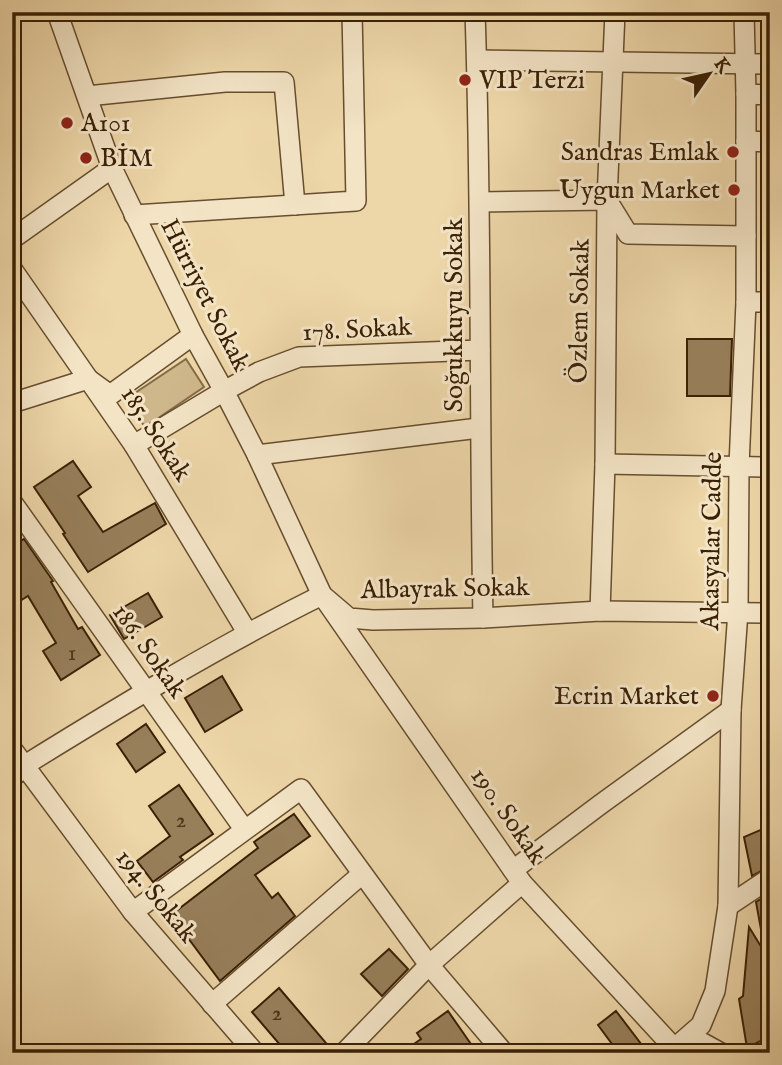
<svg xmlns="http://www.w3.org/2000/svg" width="782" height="1065" font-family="'IM FELL English',serif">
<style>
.green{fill:#cfb78c;stroke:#846c48;stroke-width:2}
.building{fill:#977f5a;stroke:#3a2005;stroke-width:2}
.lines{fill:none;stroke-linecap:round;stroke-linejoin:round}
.minor-casing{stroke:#674e2e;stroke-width:22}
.minor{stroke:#f3e4c6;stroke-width:19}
.poi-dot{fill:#8f2418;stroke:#f3e4c6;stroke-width:2.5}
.labels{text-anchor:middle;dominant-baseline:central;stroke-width:6;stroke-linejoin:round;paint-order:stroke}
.number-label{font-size:23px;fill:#51381a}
.poi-label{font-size:26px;fill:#3a2005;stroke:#f3e4c6;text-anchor:start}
.street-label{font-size:26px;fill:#3a2005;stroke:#f3e4c6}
</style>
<rect width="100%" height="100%" fill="#edd6a8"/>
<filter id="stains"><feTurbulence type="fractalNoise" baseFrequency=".00286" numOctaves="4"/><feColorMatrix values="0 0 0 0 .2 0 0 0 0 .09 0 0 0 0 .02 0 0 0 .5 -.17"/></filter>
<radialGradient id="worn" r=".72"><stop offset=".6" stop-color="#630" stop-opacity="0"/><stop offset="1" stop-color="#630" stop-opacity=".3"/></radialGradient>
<!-- green -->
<polygon class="green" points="186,359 204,387 145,427 126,399"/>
<!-- building -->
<g class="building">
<polygon points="687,339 732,339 730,396 687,396"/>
<polygon points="73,461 91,487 78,496 103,532 155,503 166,524 88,572 63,534 65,533 34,487"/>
<polygon points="24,539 53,581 51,582 78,629 82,627 100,655 61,680 43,651 56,643 28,596 20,601 12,589 12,547"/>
<polygon points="148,593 162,617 124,639 110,615"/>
<polygon points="222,676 242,710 205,732 185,698"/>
<polygon points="146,724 165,752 136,772 117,744"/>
<polygon points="179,785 213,834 180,857 183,860 153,882 137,861 170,836 149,806"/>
<polygon points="294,814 310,836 255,875 272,898 278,893 295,916 220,981 171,915 258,848 254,842"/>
<polygon points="770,826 770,866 752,876 744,837"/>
<polygon points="770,893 770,934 762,935 756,902"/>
<polygon points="749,927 770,961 770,1036 747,1048 739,999 743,996"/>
<polygon points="389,949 408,969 382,996 361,974"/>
<polygon points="279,988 332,1050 332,1053 287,1053 252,1012"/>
<polygon points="448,1011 473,1047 465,1053 401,1053 421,1039 417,1033"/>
<polygon points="616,1011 648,1053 601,1053 612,1044 598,1025"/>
</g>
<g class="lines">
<defs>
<g id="minor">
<polyline points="57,12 112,168 193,335 224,391 257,455 322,595 522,883 675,1049"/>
<path d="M 475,12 C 482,214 479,416 483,618"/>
<polyline points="477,60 770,64"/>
<polyline points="746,94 770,95"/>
<polyline points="87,96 225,82 284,82 295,205"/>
<polyline points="746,141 770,142"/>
<polyline points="480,202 607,200 628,234 746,236"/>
<polyline points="134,215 356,201 352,12"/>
<polyline points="12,239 112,168"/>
<polyline points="12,269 134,445 247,632"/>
<polyline points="746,302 770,302"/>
<polyline points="12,403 88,379 110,395 193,335"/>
<polyline points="134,445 224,391 259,372 299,357 480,350"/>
<polyline points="257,455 479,428"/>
<polyline points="605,464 770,467"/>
<polyline points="12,502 244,829"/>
<polyline points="600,611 605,464 607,200 615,12"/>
<polyline points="12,749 133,912 255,1053"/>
<path d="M 12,778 L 25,765 C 122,705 219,646 322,595 L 349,618 L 373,620 L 483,618 L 600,611 L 770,613"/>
<polyline points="513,870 601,804 731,710"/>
<polyline points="728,906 770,878"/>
<polyline points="133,912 301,789 429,965 504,1053"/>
<polyline points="212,1004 362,874"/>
<polyline points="690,1036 721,1053"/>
<polyline points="344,1053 429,965 522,883"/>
<polyline points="669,1053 701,1025 715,991 728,906 731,710 738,611 739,466 746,302 746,94 744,12"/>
</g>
</defs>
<!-- minor casing -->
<use href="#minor" class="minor-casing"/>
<!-- minor -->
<use href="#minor" class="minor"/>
</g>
<!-- markers -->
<g class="poi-dot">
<circle cx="465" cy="80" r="7"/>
<circle cx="67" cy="123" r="7"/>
<circle cx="733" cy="152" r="7"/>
<circle cx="86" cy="158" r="7"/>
<circle cx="734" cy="190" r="7"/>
<circle cx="713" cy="696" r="7"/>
</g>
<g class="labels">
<!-- number labels -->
<g class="number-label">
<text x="72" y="653">1</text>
<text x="181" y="820">2</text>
<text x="277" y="1013">2</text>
</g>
<!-- poi labels -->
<g class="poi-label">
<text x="479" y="80">VIP Terzi</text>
<text x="81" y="123">A101</text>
<text x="719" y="152" text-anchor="end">Sandras Emlak</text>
<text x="100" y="158">BİM</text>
<text x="720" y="190" text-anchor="end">Uygun Market</text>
<text x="699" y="696" text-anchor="end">Ecrin Market</text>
</g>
<!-- street labels -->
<g class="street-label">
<text transform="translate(205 295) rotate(63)">Hürriyet Sokak</text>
<text transform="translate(580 311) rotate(-89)">Özlem Sokak</text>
<text transform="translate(454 315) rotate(-90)">Soğukkuyu Sokak</text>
<text transform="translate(357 330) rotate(-3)">178. Sokak</text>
<text transform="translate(156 434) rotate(57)">185. Sokak</text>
<text transform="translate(712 541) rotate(-89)">Akasyalar Cadde</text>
<text transform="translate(445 589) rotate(-1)">Albayrak Sokak</text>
<text transform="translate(149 651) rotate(55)">186. Sokak</text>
<text transform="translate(508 816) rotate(55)">190. Sokak</text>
<text transform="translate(156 896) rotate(51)">194. Sokak</text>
</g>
</g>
<!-- margin -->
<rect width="782" height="1065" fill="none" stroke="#edd6a8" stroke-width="42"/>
<rect x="14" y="14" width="754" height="1037" fill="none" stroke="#3a2005" stroke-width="3.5"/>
<rect x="21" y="21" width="740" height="1023" fill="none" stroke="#3a2005" stroke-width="2"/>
<!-- north arrow -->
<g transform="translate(709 74) rotate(56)" stroke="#f3e4c6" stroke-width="5" paint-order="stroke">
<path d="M0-5L12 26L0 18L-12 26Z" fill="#3a2005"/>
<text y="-10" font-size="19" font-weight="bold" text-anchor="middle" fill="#3a2005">K</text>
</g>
<rect width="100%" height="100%" filter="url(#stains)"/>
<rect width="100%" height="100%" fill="url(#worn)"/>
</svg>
